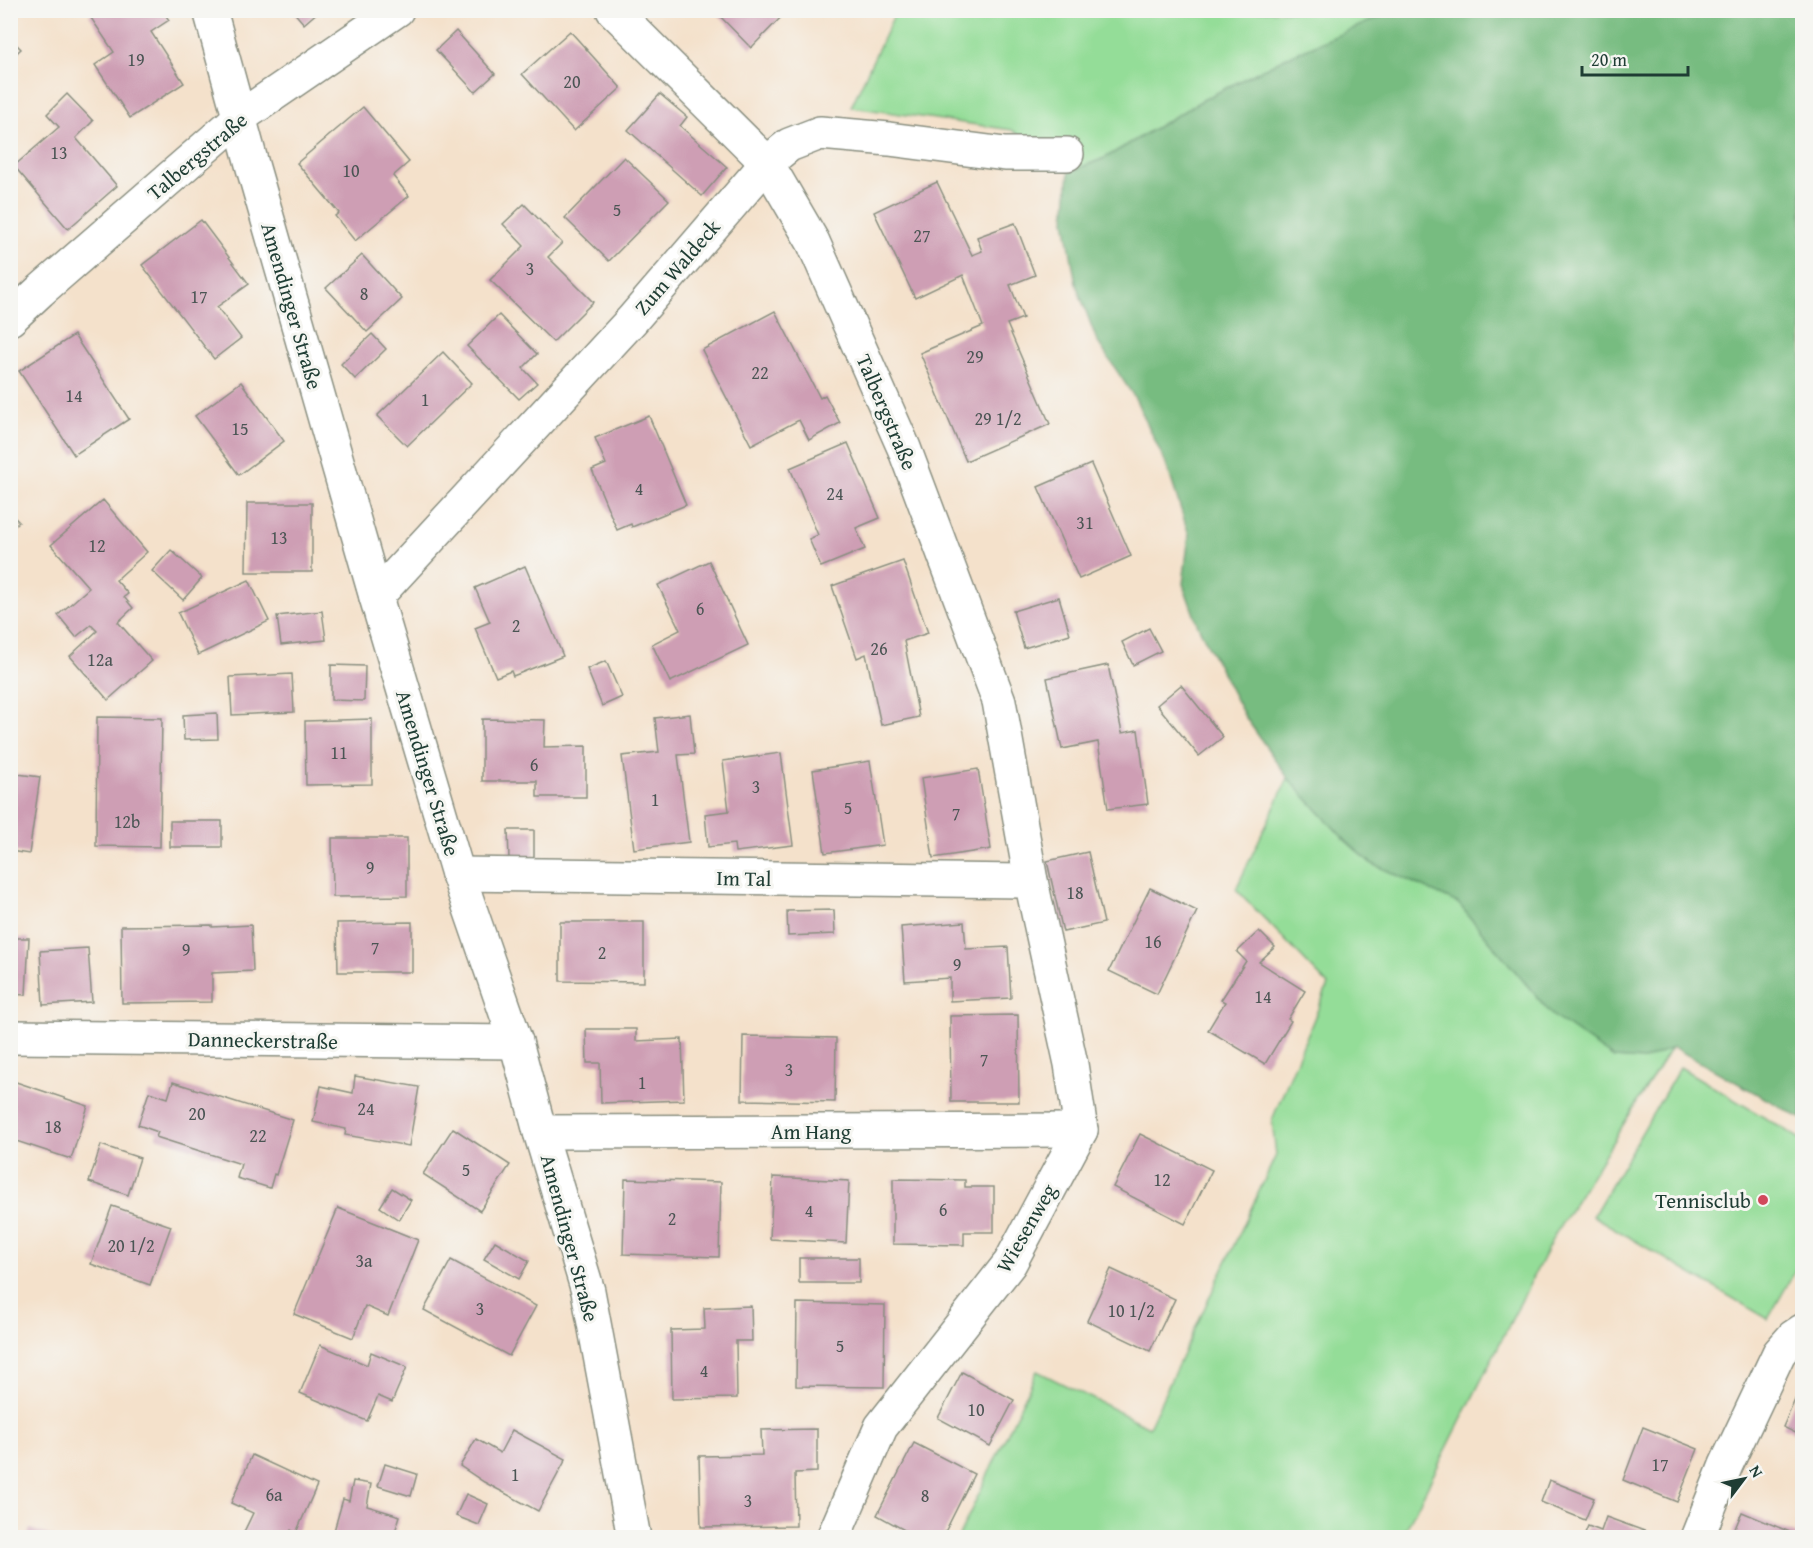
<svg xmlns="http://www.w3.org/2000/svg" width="1813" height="1548" font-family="'Gentium Book Plus',serif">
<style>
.green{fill:#94dd98;stroke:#5a8d66;stroke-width:1.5}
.forest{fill:#77bc80;stroke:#4b7c5a;stroke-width:1.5}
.building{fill:#ce9eb4}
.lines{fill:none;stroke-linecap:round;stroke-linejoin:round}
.minor-casing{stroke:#8a8f80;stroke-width:36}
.minor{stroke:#fff;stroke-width:33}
.poi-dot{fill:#d1495b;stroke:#f6f6f2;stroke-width:2}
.labels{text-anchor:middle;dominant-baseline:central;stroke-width:6;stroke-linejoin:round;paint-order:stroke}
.number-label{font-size:18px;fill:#4b5554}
.street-label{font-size:21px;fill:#1f3d34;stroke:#f6f6f2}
.poi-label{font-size:21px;fill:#1f3d34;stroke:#f6f6f2;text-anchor:end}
</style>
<rect width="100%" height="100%" fill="#f6f6f2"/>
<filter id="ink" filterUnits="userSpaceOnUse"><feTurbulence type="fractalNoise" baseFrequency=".0167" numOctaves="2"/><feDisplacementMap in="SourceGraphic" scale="12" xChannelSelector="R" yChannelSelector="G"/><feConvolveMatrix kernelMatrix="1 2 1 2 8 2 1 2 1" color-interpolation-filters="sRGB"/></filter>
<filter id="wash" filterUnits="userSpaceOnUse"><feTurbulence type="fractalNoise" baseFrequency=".008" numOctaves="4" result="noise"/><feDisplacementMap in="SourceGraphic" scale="24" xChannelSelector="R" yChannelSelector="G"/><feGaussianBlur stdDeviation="1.35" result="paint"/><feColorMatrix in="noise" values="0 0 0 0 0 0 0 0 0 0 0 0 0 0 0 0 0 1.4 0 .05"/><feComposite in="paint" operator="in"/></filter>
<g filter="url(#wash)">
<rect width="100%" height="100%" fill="#f4e1cb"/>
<!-- green -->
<g class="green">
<polygon points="896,11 1396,11 1285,58 1201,101 1105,158 1069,172 1012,130 851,107"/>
<polygon points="1288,778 1346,841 1371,863 1458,903 1553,1016 1614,1058 1644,1060 1672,1046 1554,1236 1402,1537 958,1538 1037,1371 1149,1427 1276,1155 1272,1120 1328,985 1236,889"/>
<polygon points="1680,1067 1802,1140 1802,1259 1768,1319 1593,1216"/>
</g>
<!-- forest -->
<polygon class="forest" points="1396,10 1802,11 1802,1119 1673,1047 1644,1060 1614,1058 1553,1016 1458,903 1371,863 1346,841 1288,778 1244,715 1198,626 1183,584 1189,535 1167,466 1135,398 1097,341 1076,284 1065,220 1069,172 1105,158 1201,101 1285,58"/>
<g id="blocks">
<!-- building -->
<g class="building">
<polygon points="96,10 162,10 169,20 151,32 184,83 130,118 95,65 114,52 89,15"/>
<polygon points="292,10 320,10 304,24"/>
<polygon points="714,10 788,10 751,48"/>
<polygon points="456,31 495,74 475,92 436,50"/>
<polygon points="570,31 621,88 574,131 522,74"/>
<polygon points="10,38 21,49 10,59"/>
<polygon points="67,94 93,121 76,138 117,186 68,229 14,166 59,127 47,114"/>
<polygon points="660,94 687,117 680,126 727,167 702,196 628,130"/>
<polygon points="363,107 409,162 393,176 409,196 355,241 335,216 339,213 297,163"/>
<polygon points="624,157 669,200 609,261 565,218"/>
<polygon points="937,182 972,255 982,251 977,237 1015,223 1035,275 1010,285 1023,318 1007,324 1050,424 966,461 920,353 983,326 963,275 915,298 874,212"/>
<polygon points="524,204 562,243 548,257 593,302 553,342 490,280 524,246 503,224"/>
<polygon points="201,220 249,284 217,307 241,338 214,359 142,265"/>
<polygon points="362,255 402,299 367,332 326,288"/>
<polygon points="775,311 820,398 825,395 840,423 809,440 799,420 751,445 702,350"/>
<polygon points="499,315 537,354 523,368 537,383 519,399 467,346"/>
<polygon points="372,334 386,349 355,379 341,364"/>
<polygon points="74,335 129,419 74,455 19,371"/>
<polygon points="443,352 472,383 407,446 377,416"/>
<polygon points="241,382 284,441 239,475 195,416"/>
<polygon points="649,416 686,505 632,527 631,524 617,530 592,470 606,464 595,438"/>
<polygon points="848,443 880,518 856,528 865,549 821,567 809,539 818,535 790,468"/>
<polygon points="1091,464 1131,556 1079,579 1038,487"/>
<polygon points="103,500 147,552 116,580 128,594 124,597 133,608 118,622 152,661 108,700 70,656 97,631 91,625 76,637 58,615 89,588 51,545"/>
<polygon points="247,503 312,503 312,572 246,572"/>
<polygon points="10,513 19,522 10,530"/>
<polygon points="171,550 202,578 183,600 152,571"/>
<polygon points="709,561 748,645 670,682 652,644 680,630 658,585"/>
<polygon points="903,561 928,633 904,641 919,717 881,725 866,654 857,658 832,586"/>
<polygon points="525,566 563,656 513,676 511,671 496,677 475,628 490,622 475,588"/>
<polygon points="249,580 269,621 198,655 178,613"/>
<polygon points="1059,597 1070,634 1024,648 1013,611"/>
<polygon points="322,611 326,640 281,645 277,616"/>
<polygon points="1149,628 1161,651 1133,665 1122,642"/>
<polygon points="606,661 622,697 602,706 587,669"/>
<polygon points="331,665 365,666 364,701 331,700"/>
<polygon points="1108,665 1122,733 1138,730 1148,804 1108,809 1098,742 1062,749 1047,678"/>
<polygon points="292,674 294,712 232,715 230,677"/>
<polygon points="1181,685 1223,737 1199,756 1157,705"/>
<polygon points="217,713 218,739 184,740 183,715"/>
<polygon points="690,714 694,754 678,755 689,842 634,849 622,756 659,752 655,718"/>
<polygon points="97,717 162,718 160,847 96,846"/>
<polygon points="372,719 372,784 306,785 305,721"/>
<polygon points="482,719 545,720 544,747 586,746 586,797 537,797 537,781 482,781"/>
<polygon points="781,753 793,845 735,852 734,844 708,847 705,814 729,811 723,761"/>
<polygon points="870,761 883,845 825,853 813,770"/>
<polygon points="978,769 991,849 933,858 921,778"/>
<polygon points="10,773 40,777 29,854 10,851"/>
<rect x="170" y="821" width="52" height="26"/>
<polygon points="508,830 534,830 534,860 509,860"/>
<polygon points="332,838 407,838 407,896 333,897"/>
<polygon points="1088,852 1104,923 1063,932 1047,861"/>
<polygon points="1150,888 1197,911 1157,994 1109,971"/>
<polygon points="834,910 835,934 788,936 787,911"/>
<polygon points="412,922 412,972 338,972 337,923"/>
<polygon points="560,922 644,922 644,982 560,981"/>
<polygon points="964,922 966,949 1008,947 1011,998 950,1001 950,978 905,981 901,927"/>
<polygon points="212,925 212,927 251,925 253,971 212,973 212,1002 122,1003 121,926"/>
<polygon points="1259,931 1275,947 1259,962 1305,991 1288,1019 1291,1021 1265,1064 1208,1030 1225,1002 1221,1000 1246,961 1237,952"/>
<polygon points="10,938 29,938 26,995 10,994"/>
<polygon points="88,948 92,1002 43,1005 40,951"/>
<polygon points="1018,1015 1019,1102 951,1102 950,1016"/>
<polygon points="586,1029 636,1029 636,1041 682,1039 684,1100 601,1103 600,1063 587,1063"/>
<polygon points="743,1036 836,1038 835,1102 742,1100"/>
<polygon points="355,1076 419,1087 409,1146 345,1135 346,1129 313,1122 321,1086 353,1093"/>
<polygon points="10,1080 88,1106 71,1159 10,1139"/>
<polygon points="173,1082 293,1120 276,1175 274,1174 270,1188 237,1178 241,1164 156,1137 158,1132 138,1125 149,1092 168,1098"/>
<polygon points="453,1128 510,1165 480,1211 423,1174"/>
<polygon points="1140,1134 1212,1170 1185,1224 1113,1187"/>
<polygon points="101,1145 140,1158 128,1195 89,1182"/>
<polygon points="773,1177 849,1181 846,1243 770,1239"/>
<polygon points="625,1179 721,1182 719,1257 623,1254"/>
<polygon points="893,1179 965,1180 965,1187 994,1187 994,1232 964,1232 964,1245 893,1244"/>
<polygon points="392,1188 411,1200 399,1220 380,1207"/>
<polygon points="112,1206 171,1226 150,1285 91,1264"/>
<polygon points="338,1208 418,1240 388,1316 365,1306 353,1338 294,1314"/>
<polygon points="495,1241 529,1261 519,1279 484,1259"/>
<rect x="799" y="1258" width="60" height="25"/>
<polygon points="451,1260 536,1306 509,1356 424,1310"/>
<polygon points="1111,1269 1175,1299 1150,1351 1087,1321"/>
<polygon points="797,1303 885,1305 884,1387 796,1386"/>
<polygon points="751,1306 752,1341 736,1341 737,1398 672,1399 671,1330 705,1329 704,1308"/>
<polygon points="320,1345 367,1365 371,1352 407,1367 392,1402 378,1396 367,1421 300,1393"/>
<polygon points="962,1372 1014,1400 990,1446 938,1418"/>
<polygon points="1802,1384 1802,1436 1783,1427"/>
<polygon points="1643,1427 1698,1449 1677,1502 1623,1480"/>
<polygon points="817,1429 817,1472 795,1473 796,1526 701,1527 699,1456 762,1455 761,1430"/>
<polygon points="512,1430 566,1459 538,1511 484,1482 460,1466 476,1439 500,1453"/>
<polygon points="914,1443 974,1474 942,1538 919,1538 877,1515"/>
<polygon points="252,1455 317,1485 296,1533 291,1530 288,1538 241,1538 253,1513 231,1503"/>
<polygon points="385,1464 417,1474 411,1496 378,1486"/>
<polygon points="1549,1480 1594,1498 1585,1520 1541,1502"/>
<polygon points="353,1481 371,1484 367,1506 400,1516 393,1538 332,1538 343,1499 349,1501"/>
<polygon points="466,1494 488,1504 479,1525 456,1516"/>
<polygon points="1742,1512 1802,1537 1802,1538 1731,1538"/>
<polygon points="1606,1517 1661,1537 1661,1538 1583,1538 1588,1526 1601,1531"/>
<polygon points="30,1529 55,1537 55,1538 27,1538"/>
</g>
</g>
</g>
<g filter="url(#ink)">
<use href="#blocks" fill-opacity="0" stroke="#8a8f80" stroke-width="1.5"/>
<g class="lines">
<defs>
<g id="minor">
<polyline points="210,10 253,168 376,597 458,874 516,1042 540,1132 588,1291 634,1538"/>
<polyline points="613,10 767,163 813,242 904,448 999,701 1031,881 1071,1064 1081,1130 1010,1263 881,1427 833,1538"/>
<polyline points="10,319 40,291 239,118 397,10"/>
<polyline points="376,597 632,320 767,163 789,145 820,133 889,139 1005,154 1067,154"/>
<polyline points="458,874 1031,881"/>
<polyline points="10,1037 516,1042"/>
<polyline points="540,1132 1081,1130"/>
<polyline points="1697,1538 1726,1465 1779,1353 1793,1337 1802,1331"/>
</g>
</defs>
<!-- minor casing -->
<use href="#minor" class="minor-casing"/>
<!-- minor -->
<use href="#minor" class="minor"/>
</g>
</g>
<!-- markers -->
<circle class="poi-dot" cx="1763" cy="1200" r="6"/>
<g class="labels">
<!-- number labels -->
<g class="number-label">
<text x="136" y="59">19</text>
<text x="572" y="81">20</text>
<text x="59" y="152">13</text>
<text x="351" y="170">10</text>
<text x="617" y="209">5</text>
<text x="922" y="235">27</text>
<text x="530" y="268">3</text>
<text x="364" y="293">8</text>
<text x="199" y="296">17</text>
<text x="975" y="356">29</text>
<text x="760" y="372">22</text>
<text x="74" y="395">14</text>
<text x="425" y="399">1</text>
<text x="998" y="418">29 1/2</text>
<text x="240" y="428">15</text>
<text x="639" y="488">4</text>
<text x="835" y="493">24</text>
<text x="1085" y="522">31</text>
<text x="279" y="537">13</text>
<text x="97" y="545">12</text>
<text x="700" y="608">6</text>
<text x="516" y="625">2</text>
<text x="879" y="648">26</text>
<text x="100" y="659">12a</text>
<text x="339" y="752">11</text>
<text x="534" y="764">6</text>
<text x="756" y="786">3</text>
<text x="655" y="799">1</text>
<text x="848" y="807">5</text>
<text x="956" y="813">7</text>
<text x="127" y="821">12b</text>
<text x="370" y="867">9</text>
<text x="1075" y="892">18</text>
<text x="1153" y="941">16</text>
<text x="375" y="947">7</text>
<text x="186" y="949">9</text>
<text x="602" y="952">2</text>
<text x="957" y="964">9</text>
<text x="1263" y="996">14</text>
<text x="984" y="1059">7</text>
<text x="789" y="1069">3</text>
<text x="642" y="1082">1</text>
<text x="366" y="1108">24</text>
<text x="197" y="1113">20</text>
<text x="53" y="1126">18</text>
<text x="258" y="1135">22</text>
<text x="466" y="1169">5</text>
<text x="1162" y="1179">12</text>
<text x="943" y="1209">6</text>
<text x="809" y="1210">4</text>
<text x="672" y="1218">2</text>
<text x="131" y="1245">20 1/2</text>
<text x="364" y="1260">3a</text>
<text x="480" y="1308">3</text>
<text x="1131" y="1310">10 1/2</text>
<text x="840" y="1345">5</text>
<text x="704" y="1370">4</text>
<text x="976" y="1409">10</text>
<text x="1660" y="1464">17</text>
<text x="515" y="1474">1</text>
<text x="274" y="1494">6a</text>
<text x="925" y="1495">8</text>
<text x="748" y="1500">3</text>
</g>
<!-- street labels -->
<g class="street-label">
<text transform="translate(197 156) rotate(-40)">Talbergstraße</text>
<text transform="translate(677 267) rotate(-49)">Zum Waldeck</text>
<text transform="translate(292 306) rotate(74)">Amendinger Straße</text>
<text transform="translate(887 412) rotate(67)">Talbergstraße</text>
<text transform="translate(428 773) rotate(73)">Amendinger Straße</text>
<text transform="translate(744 878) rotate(1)">Im Tal</text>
<text transform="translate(263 1040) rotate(1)">Danneckerstraße</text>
<text x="811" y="1131">Am Hang</text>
<text transform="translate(1026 1228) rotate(-60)">Wiesenweg</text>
<text transform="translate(570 1238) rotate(75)">Amendinger Straße</text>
</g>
<!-- poi labels -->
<g class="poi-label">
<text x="1751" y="1200">Tennisclub</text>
</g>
</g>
<!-- margin -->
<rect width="1813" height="1548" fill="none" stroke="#f6f6f2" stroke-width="36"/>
<!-- north arrow -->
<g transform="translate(1744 1479) rotate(58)" stroke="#f6f6f2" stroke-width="4.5" paint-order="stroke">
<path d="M0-4.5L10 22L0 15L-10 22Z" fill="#1f3d34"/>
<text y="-9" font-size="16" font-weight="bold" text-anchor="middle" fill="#1f3d34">N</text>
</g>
<!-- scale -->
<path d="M1582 66v9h106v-9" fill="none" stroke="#1f3d34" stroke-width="3"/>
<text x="1591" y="66" font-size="18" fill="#1f3d34" stroke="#f6f6f2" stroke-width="4.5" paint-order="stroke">20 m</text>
</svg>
